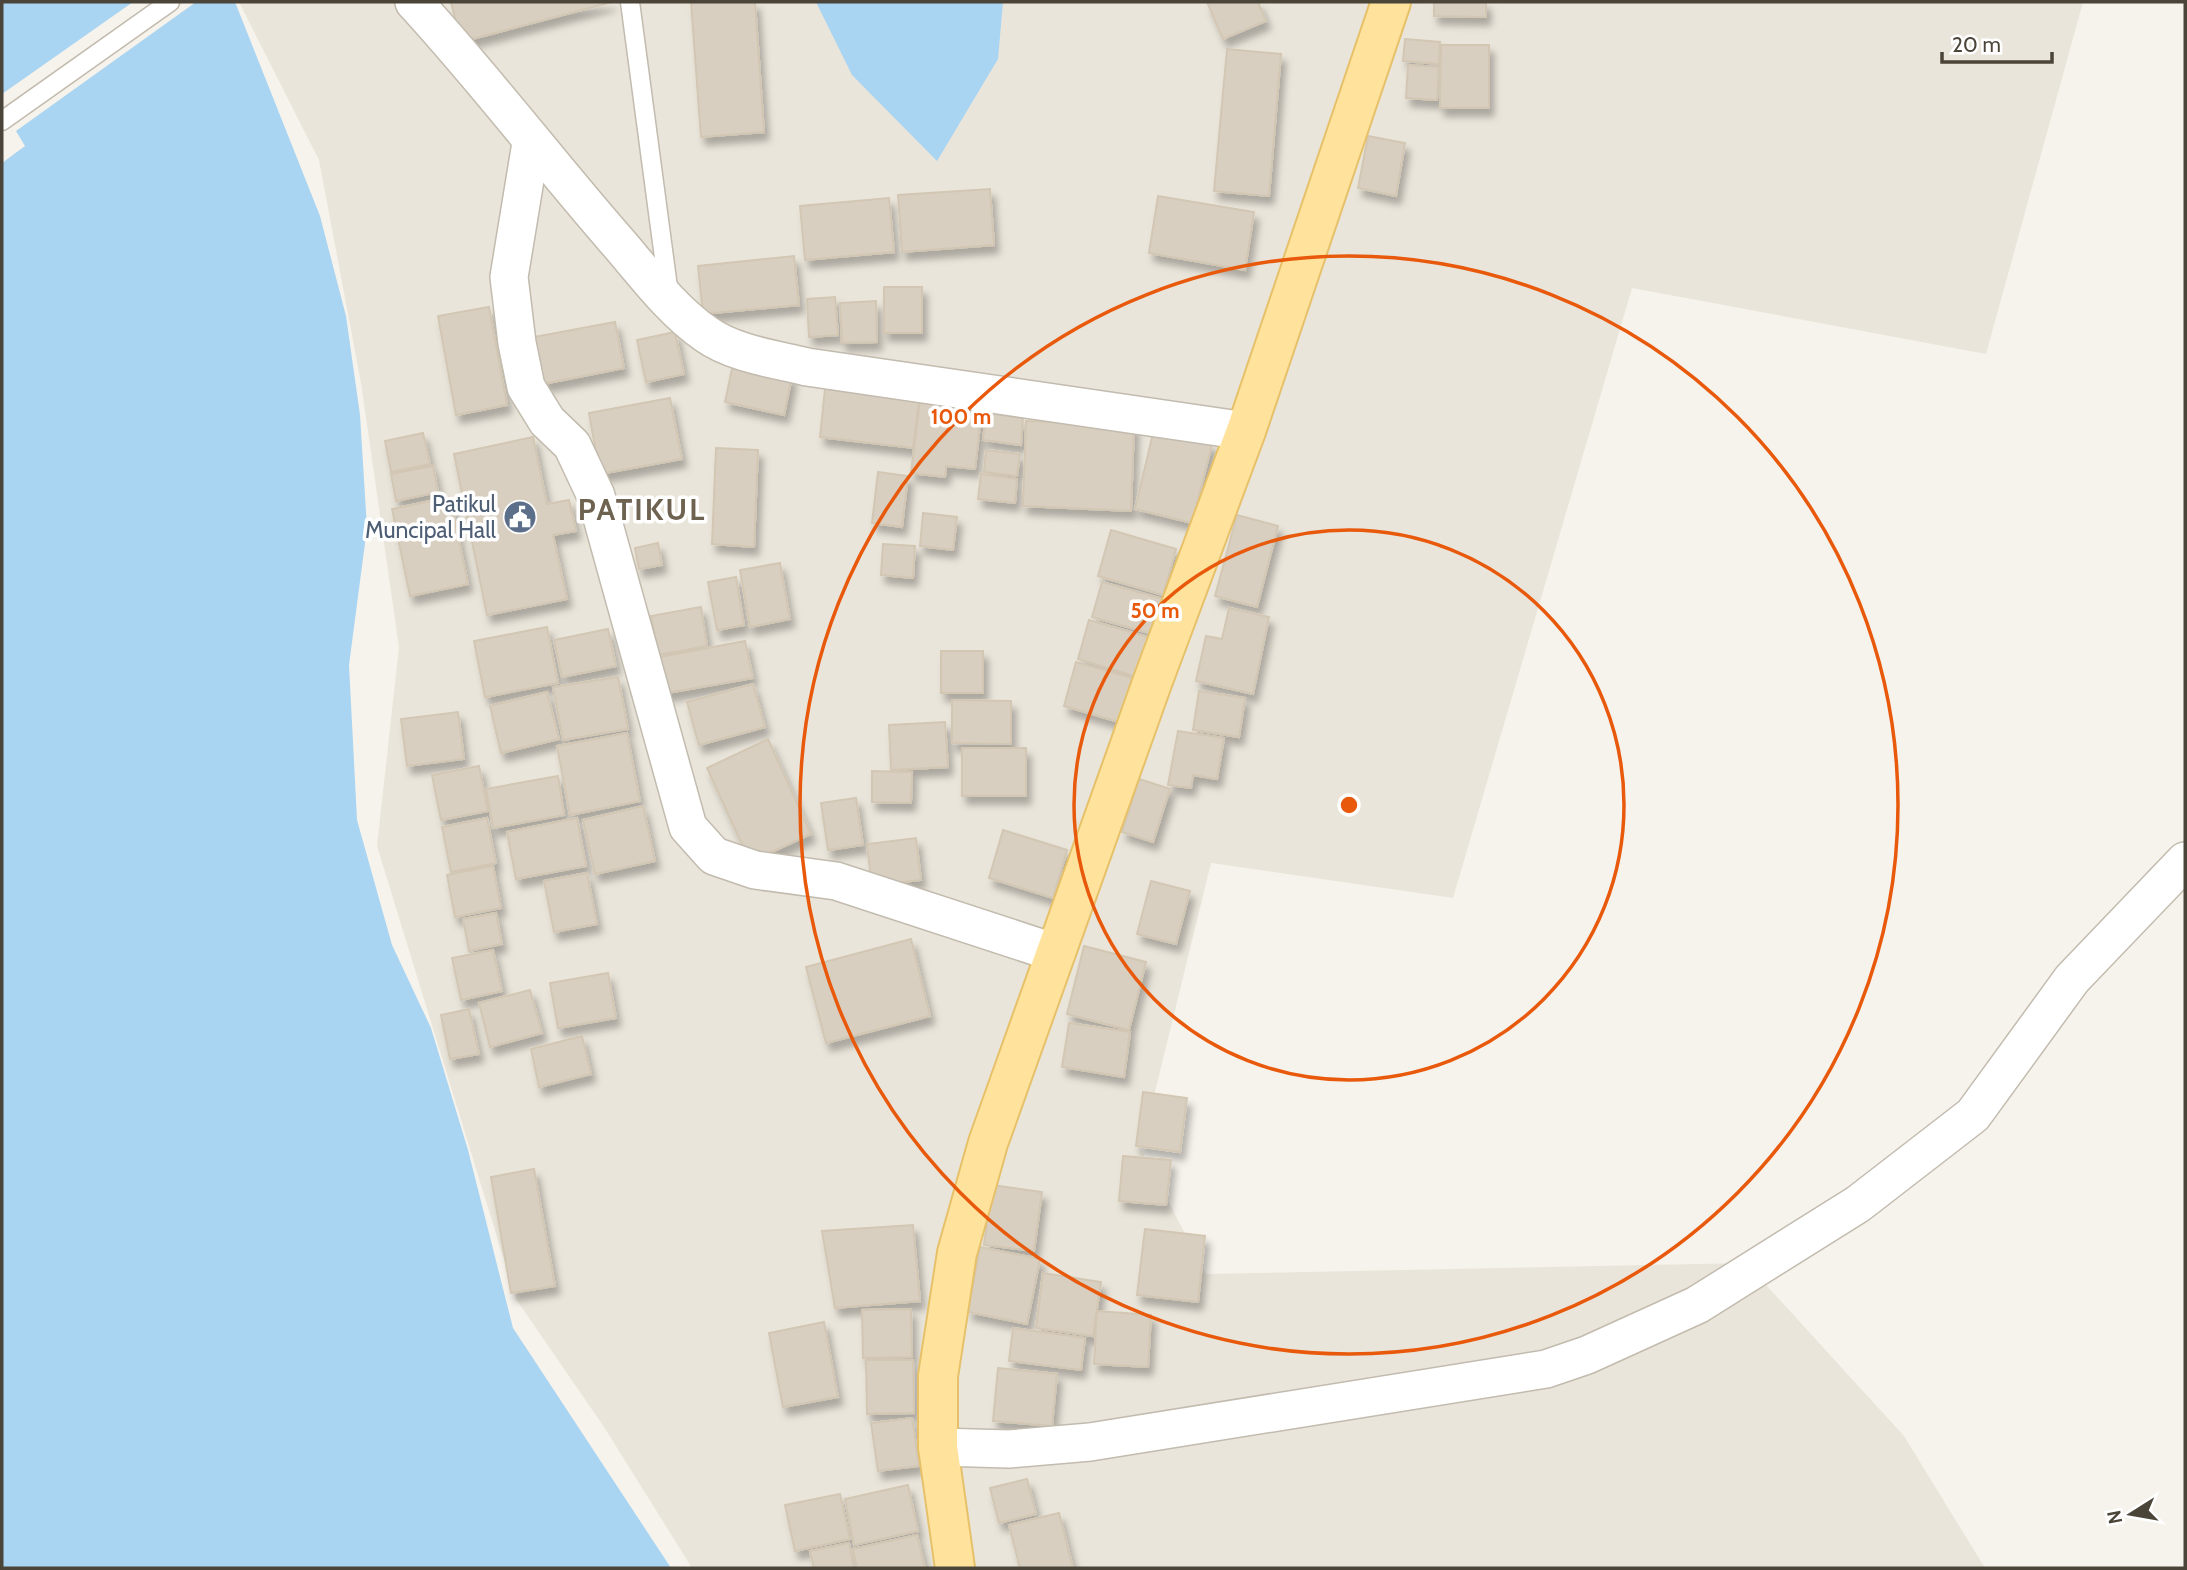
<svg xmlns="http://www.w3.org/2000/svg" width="2187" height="1570" font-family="Cabin,sans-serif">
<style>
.residential{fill:#eae5da}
.water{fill:#a9d4f2}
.pier{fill:#f6f3ec}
.building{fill:#d8cfc1;stroke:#d3c7b4;stroke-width:2;filter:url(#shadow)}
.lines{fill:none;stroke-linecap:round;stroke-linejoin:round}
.lane-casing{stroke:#c2bbae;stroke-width:21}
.street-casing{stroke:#c2bbae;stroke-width:40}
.primary-casing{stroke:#e6c16a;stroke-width:42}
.lane{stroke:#fff;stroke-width:18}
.street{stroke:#fff;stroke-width:37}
.primary{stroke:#ffe39c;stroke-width:38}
.ring{fill:none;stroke:#e8590c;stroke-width:3.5}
.labels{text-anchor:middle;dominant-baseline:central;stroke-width:7;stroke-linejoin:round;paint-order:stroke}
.service-label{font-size:23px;fill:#4e5e75;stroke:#fff;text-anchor:end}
.district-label{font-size:30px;font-weight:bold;letter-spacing:2px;fill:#6e6250;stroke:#fff}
.centre{fill:#e8590c;stroke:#fff;stroke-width:3.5}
.ring-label{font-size:21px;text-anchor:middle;font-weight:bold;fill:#e8590c;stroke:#fff;stroke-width:7;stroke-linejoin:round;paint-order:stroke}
</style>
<defs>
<filter id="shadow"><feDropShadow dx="4.5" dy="8" stdDeviation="3.5" flood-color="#0004"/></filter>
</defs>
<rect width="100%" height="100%" fill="#f6f3ec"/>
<!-- residential -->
<polygon class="residential" points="239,2 2083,2 1986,354 1632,288 1453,898 1211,863 1141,1149 1206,1274 1746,1263 1904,1436 1985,1568 692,1568 604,1427 516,1299 377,846 399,647 361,383 319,160"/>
<!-- water -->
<g class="water">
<polygon points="2,2 235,2 320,216 346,316 360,415 367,528 349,665 357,820 392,945 431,1028 468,1150 513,1328 671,1568 2,1568"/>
<polygon points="816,2 1003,2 998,59 937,161 852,75"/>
</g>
<!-- pier -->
<polygon class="pier" points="133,2 196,2 16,131 25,146 2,163 2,94"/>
<!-- building -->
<g class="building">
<polygon points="451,2 612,2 461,42"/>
<polygon points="691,2 755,2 764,132 701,137"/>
<polygon points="1207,2 1258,2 1266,21 1223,39"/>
<polygon points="1434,2 1486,2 1486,17 1434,16"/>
<polygon points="1405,39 1440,42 1439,64 1403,61"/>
<polygon points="1441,45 1489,45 1489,108 1440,108"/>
<polygon points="1227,49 1281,54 1269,196 1214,191"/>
<polygon points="1408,65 1439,67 1437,100 1406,98"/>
<polygon points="1368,136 1405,143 1396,196 1358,188"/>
<polygon points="990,189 994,245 902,252 898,195"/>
<polygon points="1158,196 1254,212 1245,270 1149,253"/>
<polygon points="889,198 894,252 805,260 800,206"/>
<polygon points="794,256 799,305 703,314 698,266"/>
<rect x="884" y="287" width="38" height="46"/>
<polygon points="835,297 838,335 809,337 807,299"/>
<polygon points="876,301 877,342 842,343 840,303"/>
<polygon points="489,307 507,405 456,415 438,316"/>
<polygon points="615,322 624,368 543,384 534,337"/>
<polygon points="675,332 684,374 646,382 637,340"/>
<polygon points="733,364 792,376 784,415 725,402"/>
<polygon points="825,389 919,401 913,448 820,437"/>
<polygon points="670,398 682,459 600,474 589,413"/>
<polygon points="920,400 982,408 975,469 946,466 945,477 911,473"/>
<polygon points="986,413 1023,418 1021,445 983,440"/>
<polygon points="1026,421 1134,425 1131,511 1023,506"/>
<polygon points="1154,429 1212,444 1192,523 1135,509"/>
<polygon points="423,433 430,464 391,472 385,441"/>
<polygon points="533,437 547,504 569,500 576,531 553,535 567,599 487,615 454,454"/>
<polygon points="716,448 758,450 754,547 712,544"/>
<polygon points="986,450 1020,454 1017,476 984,472"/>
<polygon points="433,466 438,492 396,501 391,474"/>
<polygon points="878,472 908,476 902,527 872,523"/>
<polygon points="981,474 1017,479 1015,503 978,499"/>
<polygon points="450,497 468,584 410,596 392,509"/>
<polygon points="923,513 957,517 953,550 920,546"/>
<polygon points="1237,515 1278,526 1257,607 1215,596"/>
<polygon points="1111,530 1176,549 1163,595 1098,576"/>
<polygon points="658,543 662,565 639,569 635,548"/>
<polygon points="883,544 915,546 913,578 881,575"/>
<polygon points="780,563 790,619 750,627 740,570"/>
<polygon points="736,577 744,625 717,630 708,582"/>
<polygon points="1102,582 1163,599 1152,634 1092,617"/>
<polygon points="701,607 707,646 658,655 651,616"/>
<polygon points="1229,608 1269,617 1253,694 1196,681 1206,636 1222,639"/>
<polygon points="1089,620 1148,637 1137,677 1078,659"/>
<polygon points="547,627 558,683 485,697 474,641"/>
<polygon points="608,629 616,666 562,677 554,640"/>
<polygon points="745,641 753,678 661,694 655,658"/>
<rect x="941" y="651" width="42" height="42"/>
<polygon points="1076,662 1132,678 1119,722 1064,706"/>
<polygon points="618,677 628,729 563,740 553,687"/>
<polygon points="753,684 765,727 699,745 687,702"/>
<polygon points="1199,691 1245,698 1239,737 1193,730"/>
<polygon points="547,692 559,739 501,753 490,706"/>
<polygon points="952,700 1011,701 1011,744 952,743"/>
<polygon points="458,712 464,759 407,766 401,719"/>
<polygon points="945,722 948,767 891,770 889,725"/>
<polygon points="1178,731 1224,738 1217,779 1193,775 1191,788 1168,785"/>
<polygon points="627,733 640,801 570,815 557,746"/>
<polygon points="768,739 811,834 750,862 707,768"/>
<rect x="962" y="748" width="64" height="48"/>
<polygon points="479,766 488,811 441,820 432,775"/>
<polygon points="872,771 912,772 911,803 872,802"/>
<polygon points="558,776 564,815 493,828 486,789"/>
<polygon points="1139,779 1170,789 1153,842 1122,832"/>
<polygon points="856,798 863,845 828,850 821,803"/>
<polygon points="643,806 655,861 595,874 583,820"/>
<polygon points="487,818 496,863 451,872 442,827"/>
<polygon points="577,818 586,866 516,879 507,832"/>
<polygon points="1003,830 1067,850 1053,898 989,878"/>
<polygon points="916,838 921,880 872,886 867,844"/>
<polygon points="493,866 501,908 455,917 447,875"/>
<polygon points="587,873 597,924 554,932 544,881"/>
<polygon points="1151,881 1190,891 1176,944 1137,934"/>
<polygon points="496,913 502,944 469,951 463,919"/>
<polygon points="911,939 930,1016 826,1043 806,967"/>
<polygon points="1084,946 1146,962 1129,1030 1067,1014"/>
<polygon points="493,950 502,991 461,1000 452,958"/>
<polygon points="608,973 616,1018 558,1028 550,983"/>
<polygon points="530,990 542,1033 490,1047 479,1003"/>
<polygon points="469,1009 479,1054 450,1059 441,1015"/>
<polygon points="1069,1023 1130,1032 1124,1077 1062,1067"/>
<polygon points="582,1036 591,1074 539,1087 531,1049"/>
<polygon points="1143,1092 1187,1098 1180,1152 1136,1146"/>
<polygon points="1123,1156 1171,1160 1166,1205 1119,1201"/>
<polygon points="534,1169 555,1286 511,1293 491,1177"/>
<polygon points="992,1185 1042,1192 1034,1251 984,1245"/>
<polygon points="913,1225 920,1301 835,1308 822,1231"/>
<polygon points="1145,1229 1205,1236 1198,1302 1137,1295"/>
<polygon points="980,1247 1040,1259 1027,1324 968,1312"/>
<polygon points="1043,1273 1101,1282 1093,1336 1036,1328"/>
<polygon points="911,1309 912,1357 863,1358 862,1310"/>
<polygon points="1097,1311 1151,1315 1148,1367 1094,1364"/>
<polygon points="824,1322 838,1397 783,1407 769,1333"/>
<polygon points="1013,1328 1085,1338 1081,1370 1009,1361"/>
<polygon points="866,1360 913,1360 914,1413 867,1414"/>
<polygon points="998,1368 1057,1374 1052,1426 993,1421"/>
<polygon points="912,1418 919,1466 878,1471 871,1423"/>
<polygon points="1027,1479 1036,1514 999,1523 990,1488"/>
<polygon points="908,1485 918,1531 854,1545 845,1499"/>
<polygon points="840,1494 850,1539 795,1551 785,1505"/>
<polygon points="1059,1513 1073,1568 1020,1568 1009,1525"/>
<polygon points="917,1535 925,1568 857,1568 853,1549"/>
<polygon points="849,1543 854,1568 814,1568 810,1551"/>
</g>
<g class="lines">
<defs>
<g id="lane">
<polyline points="630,2 669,295"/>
<polyline points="2,121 170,2"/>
</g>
<g id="street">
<path d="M 414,2 C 484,78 546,160 614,238 C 643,271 670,309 706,334 C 734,354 775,359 807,367 L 1246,431"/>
<polyline points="531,143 509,277 517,343 526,387 547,421 572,445 596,496 688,827 714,856 755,870 836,881 1056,953"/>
<polyline points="938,1447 1009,1449 1090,1442 1546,1369 1587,1355 1697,1305 1858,1204 1973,1115 2072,979 2185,861"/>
</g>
<polyline id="primary" points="955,1568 938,1447 938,1376 957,1253 988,1143 1152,683 1246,431 1391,2"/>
</defs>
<!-- lane casing -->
<use href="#lane" class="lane-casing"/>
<!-- street casing -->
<use href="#street" class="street-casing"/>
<!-- primary casing -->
<use href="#primary" class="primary-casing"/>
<!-- lane -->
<use href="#lane" class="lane"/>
<!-- street -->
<use href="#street" class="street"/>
<!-- primary -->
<use href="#primary" class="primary"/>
</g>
<!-- distance rings -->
<g class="ring">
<circle cx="1349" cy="805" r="275"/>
<circle cx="1349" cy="805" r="549"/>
</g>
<!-- icons -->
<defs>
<symbol id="civic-disc" viewBox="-11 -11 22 22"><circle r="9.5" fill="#5c6f8a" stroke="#fff"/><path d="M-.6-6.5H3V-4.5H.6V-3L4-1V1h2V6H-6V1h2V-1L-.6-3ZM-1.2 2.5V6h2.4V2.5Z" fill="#fff"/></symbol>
</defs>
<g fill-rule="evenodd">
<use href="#civic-disc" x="501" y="498" width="38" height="38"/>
</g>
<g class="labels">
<!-- service labels -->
<g class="service-label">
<text x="496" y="504">Patikul<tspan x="496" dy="26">Muncipal Hall</tspan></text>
</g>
<!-- district labels -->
<g class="district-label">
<text x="642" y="509">PATIKUL</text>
</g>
</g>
<circle cx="1349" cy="805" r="10" class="centre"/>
<g class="ring-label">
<text x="961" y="424">100 m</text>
<text x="1155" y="618">50 m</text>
</g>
<!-- border -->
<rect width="2187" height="1570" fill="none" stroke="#4b4439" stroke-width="7"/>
<!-- north arrow -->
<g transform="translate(2131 1514) rotate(259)" stroke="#ffffff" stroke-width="5" paint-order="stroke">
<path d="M0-5L12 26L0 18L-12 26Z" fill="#4b4439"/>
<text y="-10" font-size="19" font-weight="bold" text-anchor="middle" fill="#4b4439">N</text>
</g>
<!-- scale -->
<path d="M1942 52v10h110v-10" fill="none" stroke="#4b4439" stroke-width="3.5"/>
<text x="1952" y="52" font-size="21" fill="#4b4439" stroke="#ffffff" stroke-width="5" paint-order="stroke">20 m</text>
</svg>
